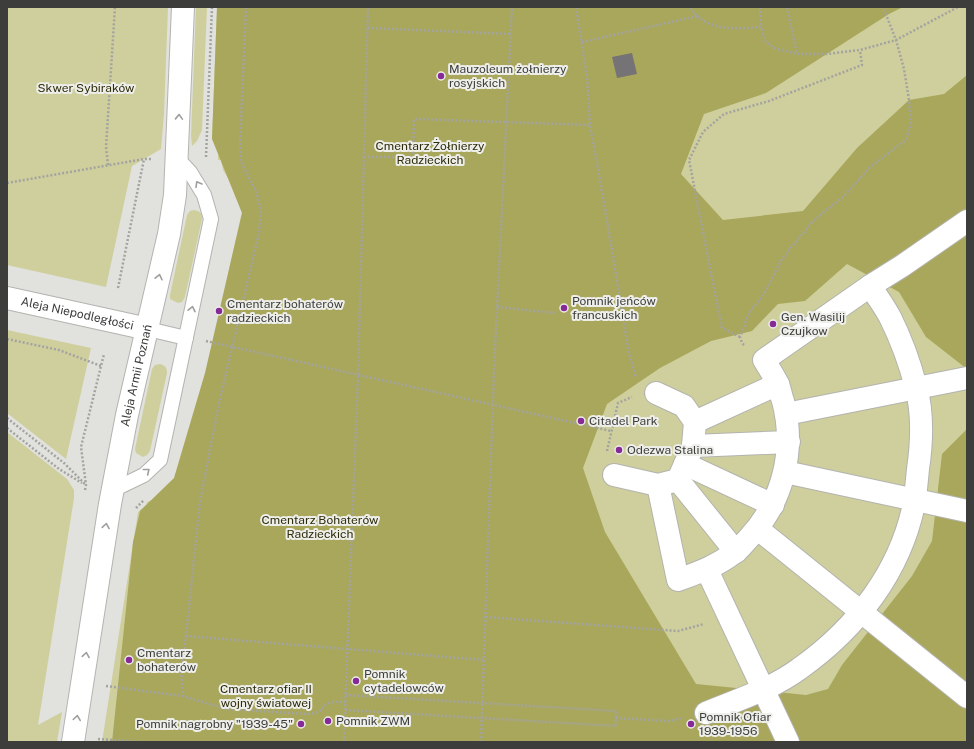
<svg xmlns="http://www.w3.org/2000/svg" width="974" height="749" font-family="'Public Sans',sans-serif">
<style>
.green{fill:#cfcf9d}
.forest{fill:#a9a75b}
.building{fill:#757376}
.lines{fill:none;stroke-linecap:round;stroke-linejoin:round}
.lane-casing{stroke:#b3b3af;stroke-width:16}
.street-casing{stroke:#b3b3af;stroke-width:24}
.secondary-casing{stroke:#b3b3af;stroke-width:24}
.path{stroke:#a3a3a0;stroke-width:2.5;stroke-dasharray:2 2;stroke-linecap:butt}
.lane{stroke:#fff;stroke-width:14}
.street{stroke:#fff;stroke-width:22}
.secondary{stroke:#fff;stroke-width:22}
.oneway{stroke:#9e9e9d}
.poi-dot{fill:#852b98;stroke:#eeeeea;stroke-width:1.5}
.labels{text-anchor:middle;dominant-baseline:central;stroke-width:4;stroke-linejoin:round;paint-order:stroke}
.poi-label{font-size:12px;fill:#3d3d3b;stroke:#eeeeea;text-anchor:start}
.park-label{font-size:12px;fill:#2e2c0a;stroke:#eeeeea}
.street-label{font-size:12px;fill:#3d3d3b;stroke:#eeeeea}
</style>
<rect width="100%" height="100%" fill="#e1e1dd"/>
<!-- green -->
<g class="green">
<polygon points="7,7 168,7 164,114 161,149 132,166 106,287 7,265"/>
<polygon points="196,7 207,7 202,130 197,141 192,146 191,136"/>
<polygon points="217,7 967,7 967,742 102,742 138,512 146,505 147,502 154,499 183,473 242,212 236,191 223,170 221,160 218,160 218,140 212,139"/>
<path d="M 194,210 C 200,211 202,213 202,219 L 185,297 L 182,302 L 178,303 L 170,299 L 170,295 L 187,215 L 190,211 Z"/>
<polygon points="7,330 91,348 66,459 7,413"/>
<path d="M 160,364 C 165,365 167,368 167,373 L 150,451 L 147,455 L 143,457 L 136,453 L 135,449 L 152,369 L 155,365 Z"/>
<polygon points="7,432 67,479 74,490 74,498 38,725 62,712 57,742 7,742"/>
</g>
<!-- forest -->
<polygon class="forest" points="217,7 903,7 889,14 766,93 704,114 681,174 723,220 803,211 857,148 909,100 944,94 967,75 967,369 926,337 899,292 847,264 805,301 778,304 752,331 711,341 660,368 607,404 583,468 605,532 696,684 806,695 828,689 842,665 912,576 932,541 942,454 967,429 967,742 112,742 133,542 140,511 174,478 205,373 242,213 212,139"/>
<!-- building -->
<polygon class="building" points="632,53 637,74 617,78 612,57"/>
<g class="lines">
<defs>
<g id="lane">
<polyline points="148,329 186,338"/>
<polyline points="113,490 144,475 160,460 211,219 204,195 190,172 177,158"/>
</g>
<g id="street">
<polyline points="786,414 967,378"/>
<polyline points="695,422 778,384"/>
<polyline points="693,446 789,442"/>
<polyline points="685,464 773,505"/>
<polyline points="785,472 967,511"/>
<polyline points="614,475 658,485 678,480 693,446 695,422 684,406 656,393"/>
<polyline points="678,480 736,552"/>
<path d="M 658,485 L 678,580 C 700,572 717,566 735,552 C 740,549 744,543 748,539 C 783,502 796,450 783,401 C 781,396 780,389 778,384 C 774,376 769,368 764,360 L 870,286 L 902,266 L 967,221"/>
<polyline points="758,529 967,697"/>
<polyline points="707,570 788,742"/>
<path d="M 706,713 C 737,700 772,689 799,669 C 857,628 902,570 915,499 C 916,489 917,479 918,469 C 922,442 923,413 916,387 C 910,364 901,339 890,317 C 884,306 877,296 870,286"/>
</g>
<g id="secondary">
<path id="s1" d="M 7,298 L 148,329"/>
<path id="s2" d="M 73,742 L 110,504 L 127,415 L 169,234 L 175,195 L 183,7"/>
</g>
</defs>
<!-- lane casing -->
<use href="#lane" class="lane-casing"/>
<!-- street casing -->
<use href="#street" class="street-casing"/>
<!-- secondary casing -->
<use href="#secondary" class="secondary-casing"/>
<!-- path -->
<g class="path">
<polyline points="246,7 240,144 241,162 256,191 261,211 259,233 220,399 200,501 186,636 181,669 183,696 226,709 307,714 315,713 322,710 325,705 331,702 346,702"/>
<polyline points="576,7 587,77 590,125 606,214 629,353 636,378"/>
<path d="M 690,7 C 706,32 735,29 761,27 L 765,41 L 774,48 L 797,54 L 827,54 L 860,50 L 896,40 L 958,7"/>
<polyline points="760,7 761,27"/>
<polyline points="787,7 797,54"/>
<polyline points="368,28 511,34"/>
<polyline points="582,42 698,16"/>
<polyline points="206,157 212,7"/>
<polyline points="364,157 413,157 414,119 590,125"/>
<polyline points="413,157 432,157"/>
<polyline points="108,165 106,147 115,7"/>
<polyline points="7,183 144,159 152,159"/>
<polyline points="118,288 144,159"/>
<polyline points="497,307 555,313"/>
<polyline points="740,337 722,328 689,160 703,132 724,114 769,101 862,65 860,50"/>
<polyline points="7,339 59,350 101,366"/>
<polyline points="206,341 611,431"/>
<polyline points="744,345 742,343 740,337 749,313 764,294 782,259 813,221 844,196 870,167 906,140 911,123 909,100 904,69 896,40 883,7"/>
<polyline points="7,418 64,463 86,485"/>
<polyline points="7,428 59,469 82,483"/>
<polyline points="607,451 618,403 632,397"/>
<polyline points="85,490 86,485 81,447 104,354"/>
<polyline points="136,508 144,500"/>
<polyline points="486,617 678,631 704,624"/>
<polyline points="186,636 484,660"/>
<polyline points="106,686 183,696"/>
<polyline points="345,710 358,375 368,7"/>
<polyline points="616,718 670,721 681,718"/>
<polyline points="98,739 141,742"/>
<polyline points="344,742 345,710 616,726 616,711 346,695"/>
<polyline points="481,742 494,370 512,7"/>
</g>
<!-- lane -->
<use href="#lane" class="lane"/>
<!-- street -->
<use href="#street" class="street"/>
<!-- secondary -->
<use href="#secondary" class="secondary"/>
</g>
<!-- one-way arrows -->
<defs><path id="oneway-chevron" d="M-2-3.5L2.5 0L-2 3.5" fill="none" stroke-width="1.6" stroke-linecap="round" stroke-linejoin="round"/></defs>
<g class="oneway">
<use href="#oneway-chevron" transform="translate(179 117) rotate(-88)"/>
<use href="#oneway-chevron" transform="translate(198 184) rotate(-121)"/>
<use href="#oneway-chevron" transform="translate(159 277) rotate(-77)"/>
<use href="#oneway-chevron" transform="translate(192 309) rotate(-78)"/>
<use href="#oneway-chevron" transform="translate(147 471) rotate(-39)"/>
<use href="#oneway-chevron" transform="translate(106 526) rotate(-81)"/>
<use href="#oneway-chevron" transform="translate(86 655) rotate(-81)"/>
<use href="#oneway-chevron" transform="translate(77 718) rotate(-82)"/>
</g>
<!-- markers -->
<g class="poi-dot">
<circle cx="441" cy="76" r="4"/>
<circle cx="564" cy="308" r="4"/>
<circle cx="219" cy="311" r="4"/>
<circle cx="773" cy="324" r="4"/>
<circle cx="581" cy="421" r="4"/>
<circle cx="619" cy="450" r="4"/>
<circle cx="129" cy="660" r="4"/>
<circle cx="356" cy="681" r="4"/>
<circle cx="328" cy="721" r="4"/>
<circle cx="301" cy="724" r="4"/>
<circle cx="691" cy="724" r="4"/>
</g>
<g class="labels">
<!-- poi labels -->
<g class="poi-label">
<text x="449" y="69">Mauzoleum żołnierzy<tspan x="449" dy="14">rosyjskich</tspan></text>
<text x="572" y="301">Pomnik jeńców<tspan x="572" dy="14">francuskich</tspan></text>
<text x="227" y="304">Cmentarz bohaterów<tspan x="227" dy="14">radzieckich</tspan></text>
<text x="781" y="317">Gen. Wasilij<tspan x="781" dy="14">Czujkow</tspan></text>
<text x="589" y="421">Citadel Park</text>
<text x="627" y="450">Odezwa Stalina</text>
<text x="137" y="653">Cmentarz<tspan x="137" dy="14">bohaterów</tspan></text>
<text x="364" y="674">Pomnik<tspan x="364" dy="14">cytadelowców</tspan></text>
<text x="699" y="717">Pomnik Ofiar<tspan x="699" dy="14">1939-1956</tspan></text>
<text x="336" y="721">Pomnik ZWM</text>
<text x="293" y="724" text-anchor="end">Pomnik nagrobny "1939-45"</text>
</g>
<!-- park labels -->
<g class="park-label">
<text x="86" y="88">Skwer Sybiraków</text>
<text x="430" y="146">Cmentarz Żołnierzy<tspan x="430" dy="14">Radzieckich</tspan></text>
<text x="320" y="520">Cmentarz Bohaterów<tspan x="320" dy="14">Radzieckich</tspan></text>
<text x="266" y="689">Cmentarz ofiar II<tspan x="266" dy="14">wojny światowej</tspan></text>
</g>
<!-- street labels -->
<g class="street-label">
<text stroke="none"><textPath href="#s1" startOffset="72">Aleja Niepodległości</textPath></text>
<text stroke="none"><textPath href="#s2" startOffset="372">Aleja Armii Poznań</textPath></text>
</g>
</g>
<!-- border -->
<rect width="974" height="749" fill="none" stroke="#3d3d3b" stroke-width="16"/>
</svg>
